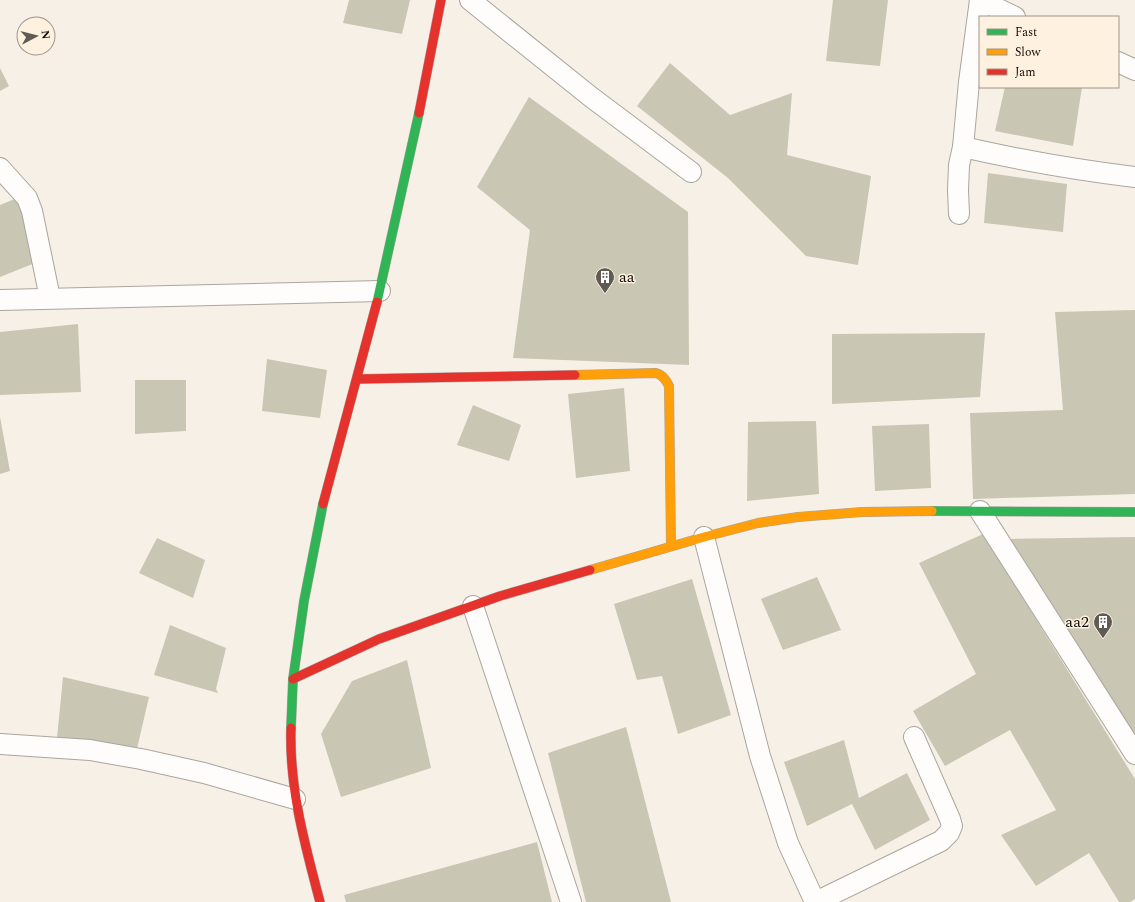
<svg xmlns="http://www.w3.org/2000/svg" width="1135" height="902" font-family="Spectral,serif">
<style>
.building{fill:#c9c6b3}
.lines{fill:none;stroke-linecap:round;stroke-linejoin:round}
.street-casing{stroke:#aba59e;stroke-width:22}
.fast-casing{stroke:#aba59e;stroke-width:10}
.slow-casing{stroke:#aba59e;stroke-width:10}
.jam-casing{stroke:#aba59e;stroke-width:10}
.street{stroke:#fefdfb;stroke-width:20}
.fast{stroke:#30b455;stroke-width:9}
.slow{stroke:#ff9f0a;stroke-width:9}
.jam{stroke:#e5322d;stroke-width:9}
.labels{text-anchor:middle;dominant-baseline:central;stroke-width:3;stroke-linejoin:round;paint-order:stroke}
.poi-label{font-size:16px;fill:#100a04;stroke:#fef1e0;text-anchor:start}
</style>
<rect width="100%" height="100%" fill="#f7f0e7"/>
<!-- building -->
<g class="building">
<polygon points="349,0 410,0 402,34 343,23"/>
<polygon points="833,0 888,0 880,66 826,61"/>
<polygon points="670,63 730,115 792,93 787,155 871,176 858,265 806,256 728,178 637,106"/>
<polygon points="0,68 9,86 0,91"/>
<polygon points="1005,87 1082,87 1073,146 995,131"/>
<polygon points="529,97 688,212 689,365 513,358 530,230 477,187"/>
<polygon points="988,173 1067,184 1063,232 984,223"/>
<polygon points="22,196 40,261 0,277 0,205"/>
<polygon points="1135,310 1135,494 973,499 970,413 1063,410 1055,312"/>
<polygon points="78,324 81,392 0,395 0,332"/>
<polygon points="985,333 980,397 832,404 832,334"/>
<polygon points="267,359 327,370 320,418 262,411"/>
<polygon points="135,380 186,380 186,431 135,434"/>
<polygon points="624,388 630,471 576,478 568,394"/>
<polygon points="473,405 521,425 509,461 457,445"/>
<polygon points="0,417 10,471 0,474"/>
<polygon points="816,421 819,494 747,501 748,422"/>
<polygon points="929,424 931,488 875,491 872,426"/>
<polygon points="983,534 1135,779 1135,899 1130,902 1119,902 1089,853 1036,886 1001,835 1056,810 1010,730 945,766 913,711 976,674 919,563"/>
<polygon points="1135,537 1135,739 1007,539"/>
<polygon points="157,538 205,560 193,598 139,573"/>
<polygon points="817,577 841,630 783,650 761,599"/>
<polygon points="692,579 731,715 678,734 662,676 637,680 614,604"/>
<polygon points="170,625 226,648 216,689 218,693 154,675"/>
<polygon points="407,660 431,768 341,797 321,734 352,681"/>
<polygon points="63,677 149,697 136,753 57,738"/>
<polygon points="626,727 671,902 586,902 548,753"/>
<polygon points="844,740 859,798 907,773 930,820 875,850 852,804 807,826 784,762"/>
<polygon points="537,842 552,902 346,902 344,895"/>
</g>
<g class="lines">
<defs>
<g id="street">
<polyline points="470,0 591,97 691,172"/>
<polyline points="980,0 1015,17"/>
<polyline points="1118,62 1135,70"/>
<path d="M 963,147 C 1020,160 1077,170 1135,177"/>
<polyline points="0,168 27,198 32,211 50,298"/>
<polyline points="959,214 958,190 959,165 963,147 969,82 980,0"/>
<polyline points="0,300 380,291"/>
<polyline points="980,511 1135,754"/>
<polyline points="704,537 760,756 788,843 815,902"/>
<polyline points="473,606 571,902"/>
<polyline points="0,744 90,750 141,759 204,773 295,799"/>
<polyline points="816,902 941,841 949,833 952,826 950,819 914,737"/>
</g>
<g id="fast">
<polyline points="377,302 419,113"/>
<polyline points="932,511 1135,512"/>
<polyline points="291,728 293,679 304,601 323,504"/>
</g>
<g id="slow">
<path d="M 575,375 L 656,373 C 663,375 666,380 669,386 L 671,546"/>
<polyline points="590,570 704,537 758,523 798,517 862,512 932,511"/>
</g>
<g id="jam">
<polyline points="419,113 441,0"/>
<polyline points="357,379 575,375"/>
<polyline points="323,504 377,302"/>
<polyline points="293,679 379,639 500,596 590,570"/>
<path d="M 291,728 C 289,788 305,845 320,902"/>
</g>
</defs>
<!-- street casing -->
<use href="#street" class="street-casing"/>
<!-- fast casing -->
<use href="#fast" class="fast-casing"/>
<!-- slow casing -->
<use href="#slow" class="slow-casing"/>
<!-- jam casing -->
<use href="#jam" class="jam-casing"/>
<!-- street -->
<use href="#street" class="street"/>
<!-- fast -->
<use href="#fast" class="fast"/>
<!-- slow -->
<use href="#slow" class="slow"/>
<!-- jam -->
<use href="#jam" class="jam"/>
</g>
<!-- icons -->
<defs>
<symbol id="building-pin" viewBox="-11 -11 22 30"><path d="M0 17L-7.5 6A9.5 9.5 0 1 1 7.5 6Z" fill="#615a53" stroke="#fef1e0"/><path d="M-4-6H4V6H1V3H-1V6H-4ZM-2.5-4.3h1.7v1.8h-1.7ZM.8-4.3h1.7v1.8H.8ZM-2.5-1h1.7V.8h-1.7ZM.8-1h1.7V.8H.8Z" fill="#fff"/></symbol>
</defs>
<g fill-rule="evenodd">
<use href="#building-pin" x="594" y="266" width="22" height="30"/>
<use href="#building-pin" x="1092" y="611" width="22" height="30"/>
</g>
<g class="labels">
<!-- poi labels -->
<g class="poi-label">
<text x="619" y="277">aa</text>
<text x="1089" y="622" text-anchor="end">aa2</text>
</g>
</g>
<!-- legend -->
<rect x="979" y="16" width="140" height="72" fill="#fef1e0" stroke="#9f9588"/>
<rect x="987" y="29" width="20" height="6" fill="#30b455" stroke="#9f9588"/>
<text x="1015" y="36" font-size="12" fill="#100a04">Fast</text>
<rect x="987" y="49" width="20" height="6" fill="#ff9f0a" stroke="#9f9588"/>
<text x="1015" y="56" font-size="12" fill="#100a04">Slow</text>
<rect x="987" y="69" width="20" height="6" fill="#e5322d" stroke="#9f9588"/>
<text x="1015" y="76" font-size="12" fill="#100a04">Jam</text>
<!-- north arrow -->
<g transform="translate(36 36) rotate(83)"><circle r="19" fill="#fef1e0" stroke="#9f9588"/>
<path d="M0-3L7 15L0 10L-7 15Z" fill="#615a53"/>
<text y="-6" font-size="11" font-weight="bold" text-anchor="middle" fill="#100a04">N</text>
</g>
</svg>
